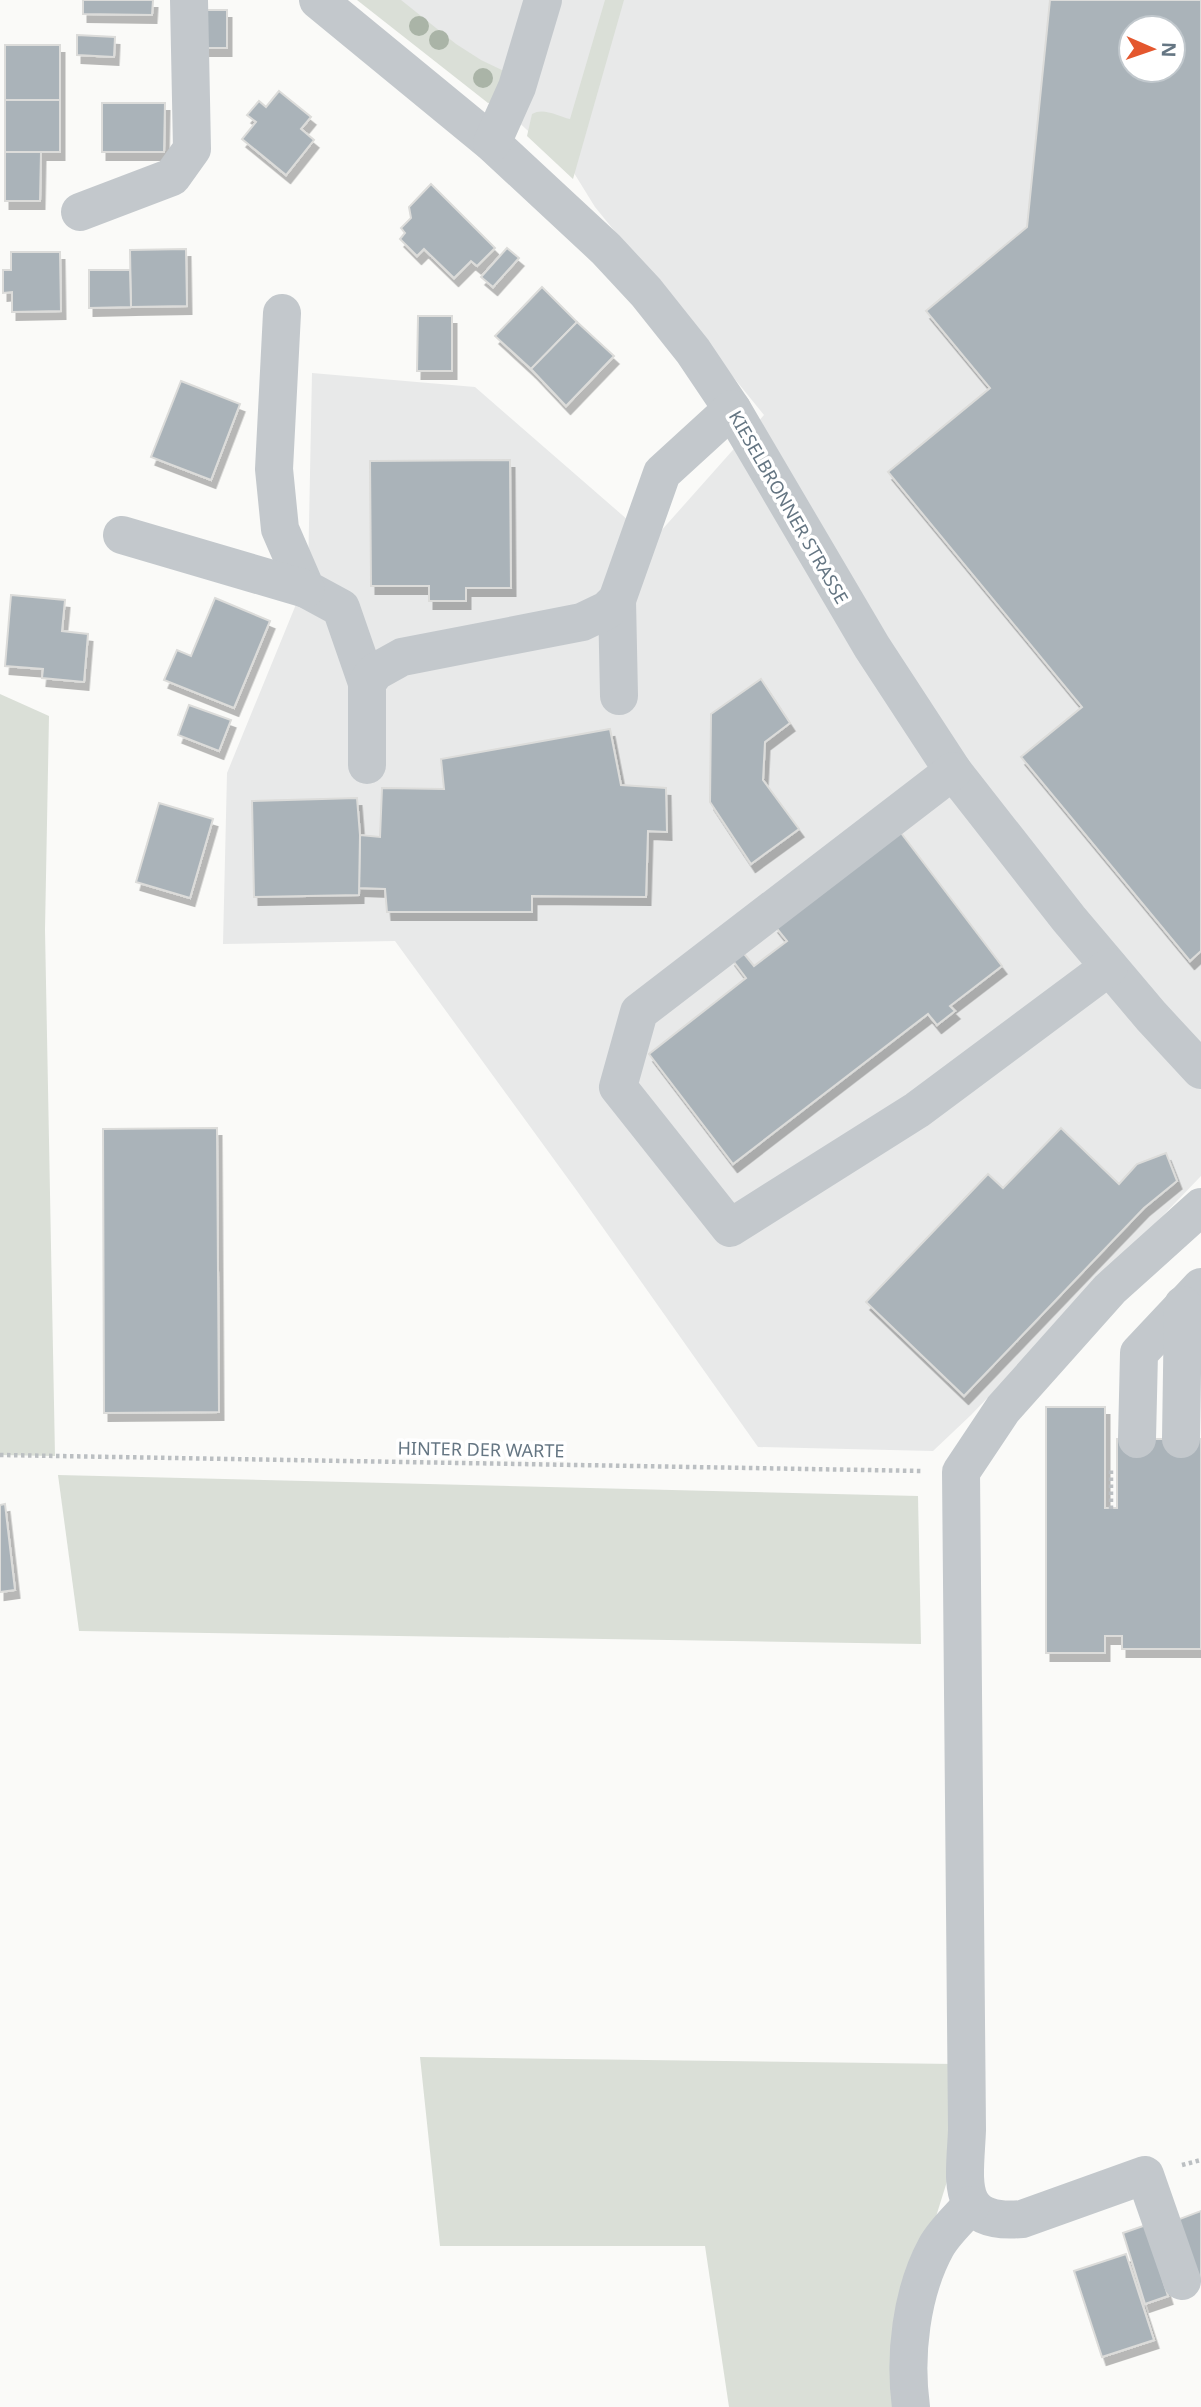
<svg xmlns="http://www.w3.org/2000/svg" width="1201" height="2407" font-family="'Noto Sans',sans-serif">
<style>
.built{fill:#e8e9e9;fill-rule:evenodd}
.green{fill:#dadfd7}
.building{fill:#aab3b9;stroke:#dcdcda;stroke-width:2;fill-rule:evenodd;filter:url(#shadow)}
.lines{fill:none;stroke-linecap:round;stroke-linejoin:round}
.path{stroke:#bbbfc2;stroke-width:4.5;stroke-dasharray:3.5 3.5;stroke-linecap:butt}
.minor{stroke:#c3c8cc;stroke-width:38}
.tree{fill:#aab4a7}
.labels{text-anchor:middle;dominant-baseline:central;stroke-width:7;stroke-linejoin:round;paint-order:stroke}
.street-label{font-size:18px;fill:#657683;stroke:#fff}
</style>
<defs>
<filter id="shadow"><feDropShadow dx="4.5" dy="8" stdDeviation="0" flood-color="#0004"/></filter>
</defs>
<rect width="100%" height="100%" fill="#fafaf8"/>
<!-- built -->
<path class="built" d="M 385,0 L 1201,0 L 1201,1176 L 971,1415 L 933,1451 L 758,1447 L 577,1191 L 395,941 L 223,944 L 227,773 L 308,575 L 312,373 L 475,387 L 652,541 L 764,415 L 595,207 L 574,173 ZM 1131,28 L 1173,28 L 1173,70 L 1131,70 Z"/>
<!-- green -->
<g class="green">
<polygon points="357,0 401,0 456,44 481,60 504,71 495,102 488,103"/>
<path d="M 605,0 L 624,0 L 573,179 L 527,136 L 532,114 C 543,107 558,116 570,119 Z"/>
<polygon points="0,694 49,716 45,930 55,1456 0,1455"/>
<polygon points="58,1475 918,1496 921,1644 79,1631"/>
<polygon points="420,2057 955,2064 954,2159 934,2223 903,2407 729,2407 705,2246 440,2246"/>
</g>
<!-- building -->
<g class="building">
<polygon points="83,0 153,0 152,15 83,14"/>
<path d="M 1050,0 L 1201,0 L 1201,951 L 1190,961 L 1021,757 L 1082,707 L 888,472 L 990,388 L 926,311 L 1027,227 ZM 1131,28 L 1173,28 L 1173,70 L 1131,70 Z"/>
<rect x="205" y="10" width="22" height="38"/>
<polygon points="77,35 115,37 114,57 77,55"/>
<rect x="5" y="45" width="55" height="55"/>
<polygon points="279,91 311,117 301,129 314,140 286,175 242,139 256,122 247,115 259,101 266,107"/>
<rect x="5" y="100" width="55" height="52"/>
<polygon points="102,103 165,103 164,152 102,152"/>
<polygon points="5,152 41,152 40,201 5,201"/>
<polygon points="431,184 495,248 477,266 471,261 454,278 424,249 417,256 400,239 405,233 401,228 411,218 409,207"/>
<polygon points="507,248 519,258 493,287 481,277"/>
<polygon points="186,249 187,306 131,307 130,250"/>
<polygon points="11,252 60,252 61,311 12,312 12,292 3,293 3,270 11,270"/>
<polygon points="89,270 130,270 131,307 89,308"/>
<polygon points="542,287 577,322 531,369 495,336"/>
<polygon points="418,316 452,316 452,371 417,371"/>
<polygon points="577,322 614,356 566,406 531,369"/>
<polygon points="181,381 240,404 211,480 151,457"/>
<polygon points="510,460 511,588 466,588 466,601 429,601 429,586 371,586 370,461"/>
<polygon points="11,595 65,600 62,631 88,634 84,682 42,678 43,669 5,666"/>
<polygon points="215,598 270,621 234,708 164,680 177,650 191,656"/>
<polygon points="761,679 790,723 765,742 763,780 799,829 751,864 710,802 711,714"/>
<polygon points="189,705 231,720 219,751 178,735"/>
<polygon points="610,729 621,785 666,788 667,832 648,831 646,897 532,896 532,912 387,912 385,889 359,888 360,835 380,837 382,788 444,789 441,759"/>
<polygon points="357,798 360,835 359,895 254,897 252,801"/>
<polygon points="159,803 213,819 190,898 136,882"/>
<polygon points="898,829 1002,966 950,1006 955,1011 937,1025 928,1014 733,1164 649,1054 746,978 731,958 741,950 754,966 787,941 774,925"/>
<polygon points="217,1128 219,1412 104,1413 103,1129"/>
<polygon points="1061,1128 1119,1184 1137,1164 1166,1153 1177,1181 1144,1208 964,1396 866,1302 988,1174 1003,1188"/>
<polygon points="1046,1407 1105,1407 1105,1508 1117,1508 1117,1439 1201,1439 1201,1649 1122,1649 1122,1636 1105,1636 1105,1653 1046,1653"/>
<polygon points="5,1504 15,1590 0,1592 0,1505"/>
<polygon points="1201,2211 1201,2282 1177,2220"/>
<polygon points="1146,2225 1168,2296 1145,2304 1123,2233"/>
<polygon points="1126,2254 1154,2340 1102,2357 1074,2271"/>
</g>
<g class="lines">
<!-- path -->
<g class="path">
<polyline points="0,1455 923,1471"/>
<polyline points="1111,1509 1111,1468"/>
<polyline points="1182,2165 1201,2160"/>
</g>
<!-- minor -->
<g class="minor">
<polyline points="318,0 492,143 606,249 646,292 693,351 732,409 872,647 953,771 1069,919 1151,1016 1201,1070"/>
<polyline points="492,143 517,87 543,0"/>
<polyline points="80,212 172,177 192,149 189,0"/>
<polyline points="282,313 274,469 280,529 306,589 341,608 367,683"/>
<polyline points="122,535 306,589"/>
<polyline points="617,600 619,696"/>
<polyline points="367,765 367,683 375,672 402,657 582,622 607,610 617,600 662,473 732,409"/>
<polyline points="953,771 639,1012 618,1087 730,1228 917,1110 1109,967"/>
<polyline points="1137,1439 1139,1353 1201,1287"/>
<polyline points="1181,1439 1183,1305"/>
<path d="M 1182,2281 L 1145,2175 L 1022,2219 C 953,2225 965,2181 967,2130 L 961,1472 L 1003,1409 L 1110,1289 L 1201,1207"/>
<path d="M 911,2407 C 904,2356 911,2293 936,2247 C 944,2232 960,2218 971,2205"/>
</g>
</g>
<!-- trees -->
<g class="tree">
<circle cx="419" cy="26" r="10"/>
<circle cx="439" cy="40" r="10"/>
<circle cx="483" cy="78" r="10"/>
</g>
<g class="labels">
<!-- street labels -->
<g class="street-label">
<text transform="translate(789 507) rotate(60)">KIESELBRONNER STRASSE</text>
<text transform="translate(481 1449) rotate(1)">HINTER DER WARTE</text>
</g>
</g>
<!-- north arrow -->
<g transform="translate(1152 49) rotate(92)"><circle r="33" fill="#ffffff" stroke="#c1c8cd" stroke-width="2"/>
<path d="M0-5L12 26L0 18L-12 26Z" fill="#e4572e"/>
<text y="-10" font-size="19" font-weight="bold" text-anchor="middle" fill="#657683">N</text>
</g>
</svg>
